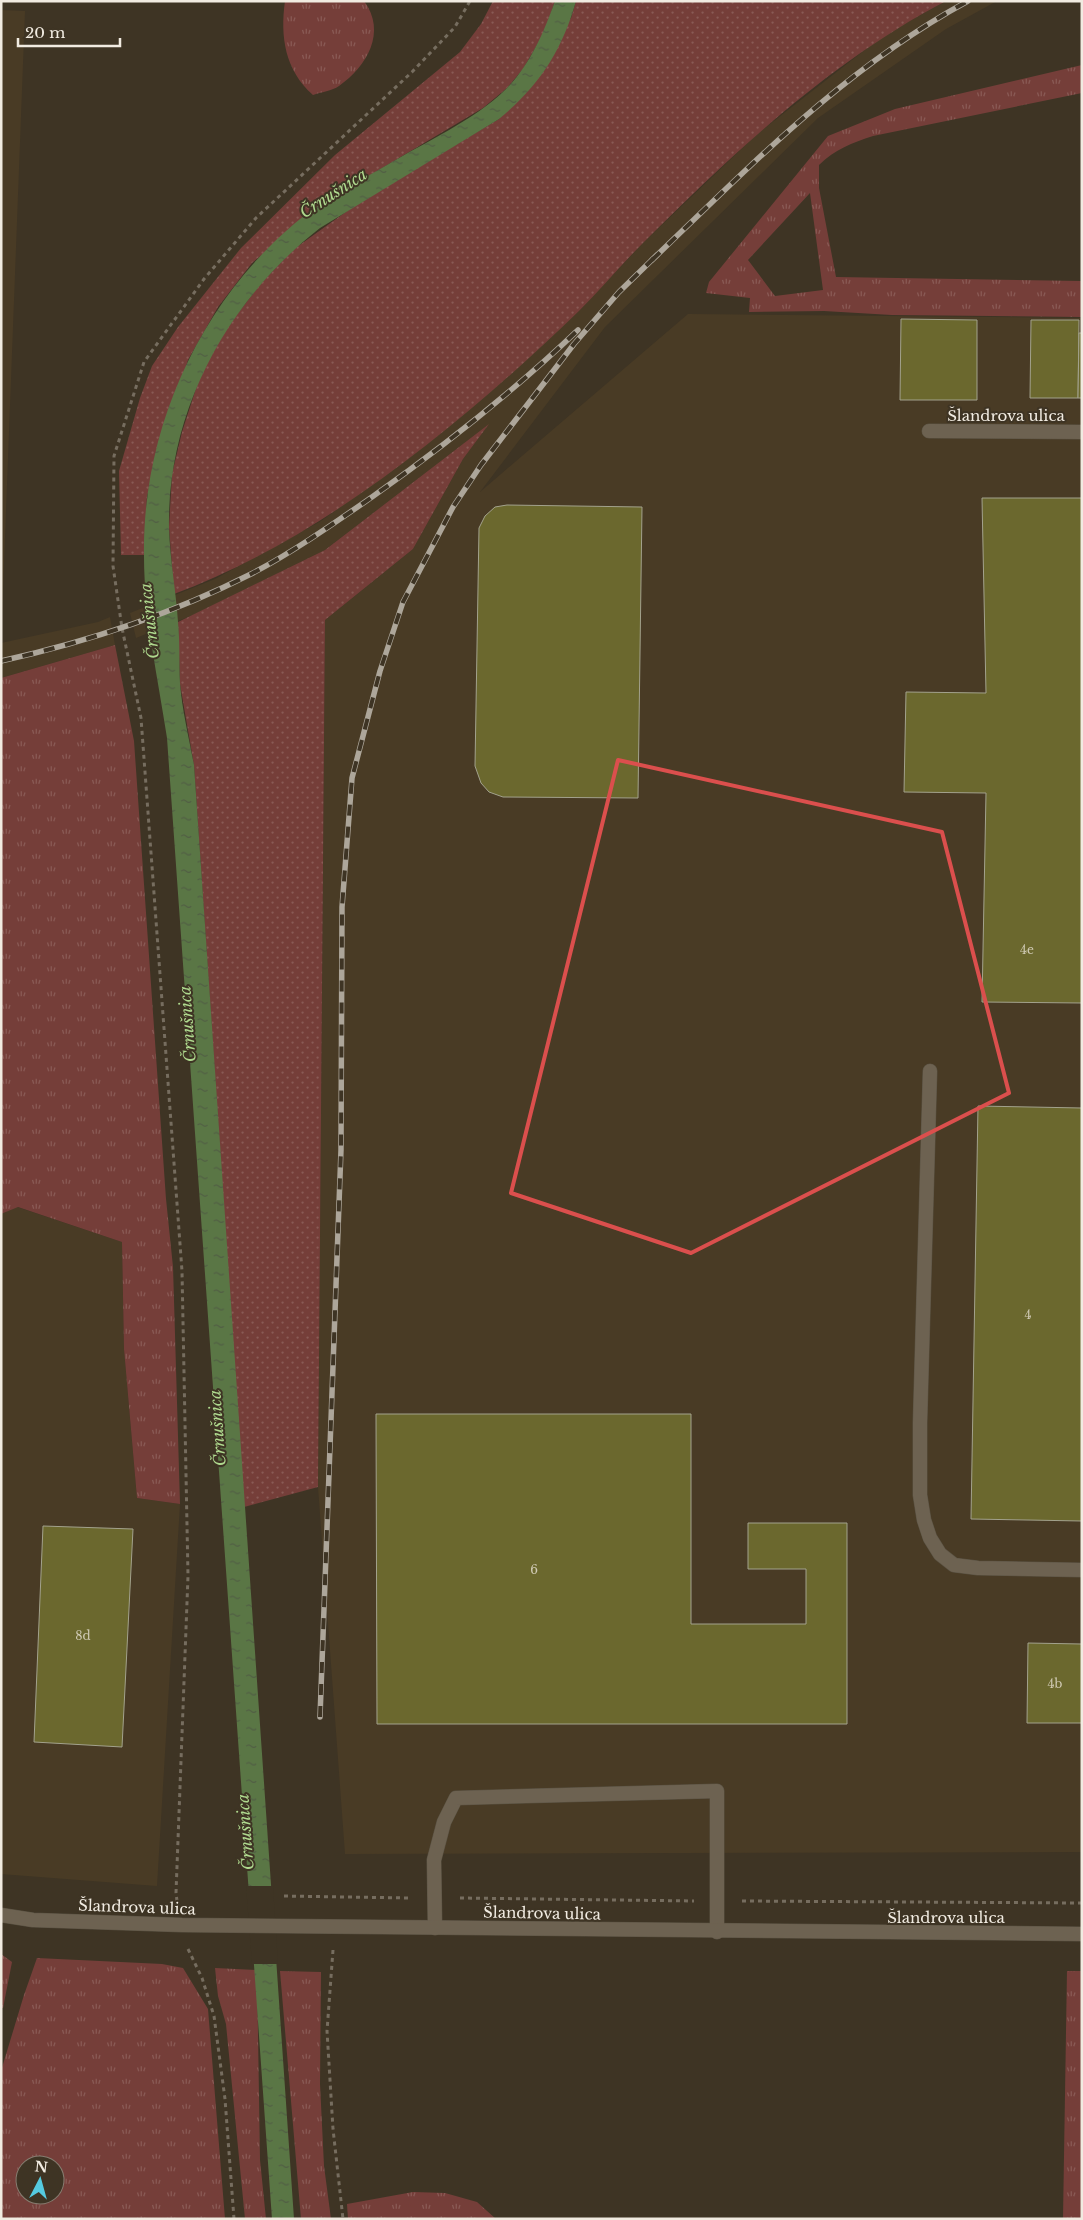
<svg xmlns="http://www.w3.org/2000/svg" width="1083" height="2220" font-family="'Libre Baskerville',serif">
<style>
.built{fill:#493b25}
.grass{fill:url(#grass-tufts);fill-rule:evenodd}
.garden{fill:url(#garden-dots)}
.water{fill:url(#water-ripples)}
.pier{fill:#3e3424}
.building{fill:#6b682e;stroke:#a3a28d}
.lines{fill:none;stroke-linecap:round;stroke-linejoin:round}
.service-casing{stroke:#5a5243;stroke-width:15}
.tertiary-casing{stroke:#5a5243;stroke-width:15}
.path{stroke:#766d5f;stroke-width:3;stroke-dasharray:4 4;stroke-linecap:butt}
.service{stroke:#6d6251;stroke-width:14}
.tertiary{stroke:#6d6251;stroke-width:14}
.rail-casing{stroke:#ada69a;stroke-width:5.5}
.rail{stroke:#3e3424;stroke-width:4;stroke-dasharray:11;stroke-linecap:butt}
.marked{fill:none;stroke:#db4f4d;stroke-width:4;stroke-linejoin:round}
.labels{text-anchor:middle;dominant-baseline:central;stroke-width:4;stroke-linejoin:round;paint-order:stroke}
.number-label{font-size:12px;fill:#d0cab4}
.street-label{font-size:15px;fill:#f1ebe1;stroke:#3e3424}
.water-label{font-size:16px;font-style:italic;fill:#afd98e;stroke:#3e3424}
</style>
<defs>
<pattern id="grass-tufts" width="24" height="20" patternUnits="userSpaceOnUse" patternTransform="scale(1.25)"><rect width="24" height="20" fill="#753e39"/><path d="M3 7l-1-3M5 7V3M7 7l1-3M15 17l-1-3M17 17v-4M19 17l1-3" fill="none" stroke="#895a55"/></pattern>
<pattern id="garden-dots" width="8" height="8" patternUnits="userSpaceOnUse" patternTransform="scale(1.25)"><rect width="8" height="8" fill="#753e39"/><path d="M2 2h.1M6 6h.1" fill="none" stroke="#895a55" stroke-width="1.8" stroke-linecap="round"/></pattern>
<pattern id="water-ripples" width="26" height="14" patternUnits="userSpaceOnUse" patternTransform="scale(1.25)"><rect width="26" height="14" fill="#5a7645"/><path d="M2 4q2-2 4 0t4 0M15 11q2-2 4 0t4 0" fill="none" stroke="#515e44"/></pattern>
</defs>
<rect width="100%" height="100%" fill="#3e3424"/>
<!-- built -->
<g class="built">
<polygon points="946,1 997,1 946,29 818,118 605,327 480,492 688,314 1082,318 1082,1852 345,1854 318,1487 325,620 413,549 463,459 488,425 325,550 193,615 136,638 130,613 215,579 321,521 415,453 507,376 579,311 643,243 756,135 884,35"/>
<polygon points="1,10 25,11 1,643 98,622 110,617 115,645 1,678"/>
<polygon points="17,1207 122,1242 124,1349 137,1498 180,1504 157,1886 1,1874 1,1214"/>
</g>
<!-- grass -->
<g class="grass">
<path d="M 285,1 L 364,1 C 387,32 367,66 339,86 C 332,91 321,92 313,95 C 285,70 280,37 285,1 Z"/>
<path d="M 1082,65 L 1082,93 L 873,136 C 852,143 835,149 819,165 L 819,188 L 836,277 L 1082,281 L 1082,317 L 892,315 L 824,311 L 749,312 L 750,298 L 706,293 L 709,282 L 828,136 L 895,109 ZM 810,193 L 823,290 L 775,296 L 748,260 Z"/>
<polygon points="115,645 134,741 166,1199 173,1267 180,1504 137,1498 124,1349 122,1242 18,1207 1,1214 1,678"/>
<polygon points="1,1954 12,1962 3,2008 1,2008"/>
<path d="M 37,1958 L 162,1964 L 183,1968 L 208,2009 L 225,2219 L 1,2219 L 1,2071 L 24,1995 ZM 25,2165 L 55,2165 L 55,2195 L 25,2195 Z"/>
<polygon points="215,1968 257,1970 260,2160 266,2219 245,2219 226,2024 218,1996"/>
<polygon points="280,1971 321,1972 320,2084 324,2166 331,2219 301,2219"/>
<polygon points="1067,1971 1082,1971 1082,2219 1063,2219"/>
<polygon points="413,2192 445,2193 477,2202 496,2219 348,2219 347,2204"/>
</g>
<!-- garden -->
<g class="garden">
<polygon points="493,1 555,1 544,33 523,69 507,88 483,108 325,202 252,263 218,307 188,360 147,496 144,555 121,555 119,471 140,398 152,366 178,327 241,248 335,155 460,52 481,24"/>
<path d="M 576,1 L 946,1 C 831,61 734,152 643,243 C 621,265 601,289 579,311 C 464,422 324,538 174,594 L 169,527 L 172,474 L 182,432 L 200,376 L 222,334 L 262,282 L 294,249 L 364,199 L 499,119 L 571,18 Z"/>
<polygon points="489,424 463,459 413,549 325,620 318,1487 244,1507 194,765 180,684 178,622 325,550"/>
</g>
<!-- water -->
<path class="water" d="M 555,1 L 576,1 C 562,51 539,86 499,119 L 320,228 C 228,300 167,410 169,528 C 170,560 176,591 178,622 C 180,642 179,663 180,683 C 182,710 189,738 194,765 L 294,2219 L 272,2219 L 167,738 C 158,678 144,617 144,556 C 142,431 198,305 294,224 C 321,201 356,183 387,165 C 425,142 475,120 506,89 C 530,65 544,32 555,1 Z"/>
<!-- pier -->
<polygon class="pier" points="246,1886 273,1886 278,1964 252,1964"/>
<!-- building -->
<g class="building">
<polygon points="901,319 977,320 977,400 900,400"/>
<polygon points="1031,320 1079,320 1078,398 1030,398"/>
<polygon points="1079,333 1082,333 1082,398 1078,398"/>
<polygon points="982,498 1082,498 1082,1003 982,1002 986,793 904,792 906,692 986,693"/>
<polygon points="507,505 642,507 638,798 503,797 489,792 481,783 475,766 479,528 485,516 495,507"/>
<polygon points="978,1106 1082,1108 1082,1521 971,1519"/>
<polygon points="376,1414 691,1414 691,1624 806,1624 806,1569 748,1569 748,1523 847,1523 847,1724 377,1724"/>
<polygon points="43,1526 133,1529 122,1747 34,1742"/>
<polygon points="1028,1643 1082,1644 1082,1723 1027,1723"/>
</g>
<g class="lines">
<defs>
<g id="service">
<polyline points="929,431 1082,432"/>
<polyline points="930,1071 920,1423 920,1495 924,1520 930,1538 940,1554 954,1565 978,1568 1082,1570"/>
<polyline points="435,1928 434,1860 444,1822 456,1798 717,1791 717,1932"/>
</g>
<polyline id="tertiary" points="1,1915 33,1920 182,1925 1082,1934"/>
</defs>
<!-- service casing -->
<use href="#service" class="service-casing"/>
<!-- tertiary casing -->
<use href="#tertiary" class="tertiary-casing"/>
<!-- path -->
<g class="path">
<polyline points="284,1896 411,1898"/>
<polyline points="460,1898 694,1901"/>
<polyline points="177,1901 176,1893 188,1576 182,1271 141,718 122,628 113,566 114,456 144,362 204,279 256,218 412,72 455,27 470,1"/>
<polyline points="742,1901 1082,1903"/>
<polyline points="188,1949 202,1978 214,2016 225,2099 234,2219"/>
<polyline points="333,1950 327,2031 333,2129 343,2219"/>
</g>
<!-- service -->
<use href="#service" class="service"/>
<!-- tertiary -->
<use href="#tertiary" class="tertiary"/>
<defs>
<g id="rail">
<path d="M 652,260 C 751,165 846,67 968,1"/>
<path d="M 1,661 C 87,642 172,614 251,574 C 293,552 333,524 372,497 C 444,446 514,391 578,330"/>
<polyline points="320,1717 341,1150 342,907 352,778 380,671 403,602 453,507 481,465 574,344 619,292 657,255"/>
</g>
</defs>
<!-- rail casing -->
<use href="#rail" class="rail-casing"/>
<!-- rail -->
<use href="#rail" class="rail"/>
</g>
<!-- marked area -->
<path class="marked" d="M 618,760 L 942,832 L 1009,1093 L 691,1253 L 511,1193 Z"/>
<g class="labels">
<!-- number labels -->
<g class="number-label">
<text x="1027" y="949">4e</text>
<text x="1028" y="1314">4</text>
<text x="534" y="1569">6</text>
<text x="83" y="1635">8d</text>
<text x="1055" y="1683">4b</text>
</g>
<!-- street labels -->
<g class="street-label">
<text x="1006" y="415">Šlandrova ulica</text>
<text transform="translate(137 1907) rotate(2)">Šlandrova ulica</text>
<text transform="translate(542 1913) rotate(1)">Šlandrova ulica</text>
<text x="946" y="1917">Šlandrova ulica</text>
</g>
<!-- water labels -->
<g class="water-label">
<text transform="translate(333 193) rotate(-33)">Črnušnica</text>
<text transform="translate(149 621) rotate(-96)">Črnušnica</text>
<text transform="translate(187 1024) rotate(-94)">Črnušnica</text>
<text transform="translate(217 1428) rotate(-94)">Črnušnica</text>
<text transform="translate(245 1832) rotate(-94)">Črnušnica</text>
</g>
</g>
<!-- border -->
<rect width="1083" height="2220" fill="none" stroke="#f1ebe1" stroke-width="5"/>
<!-- north arrow -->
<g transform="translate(40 2180) rotate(6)"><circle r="24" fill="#3e3424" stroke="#867d70"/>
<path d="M0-4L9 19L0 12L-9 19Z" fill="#55cae0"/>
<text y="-8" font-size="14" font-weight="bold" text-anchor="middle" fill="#f1ebe1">N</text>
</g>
<!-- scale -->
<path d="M18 38v8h102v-8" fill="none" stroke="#f1ebe1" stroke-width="2.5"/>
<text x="25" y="38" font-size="15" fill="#f1ebe1" stroke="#3e3424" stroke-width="4" paint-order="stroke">20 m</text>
</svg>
